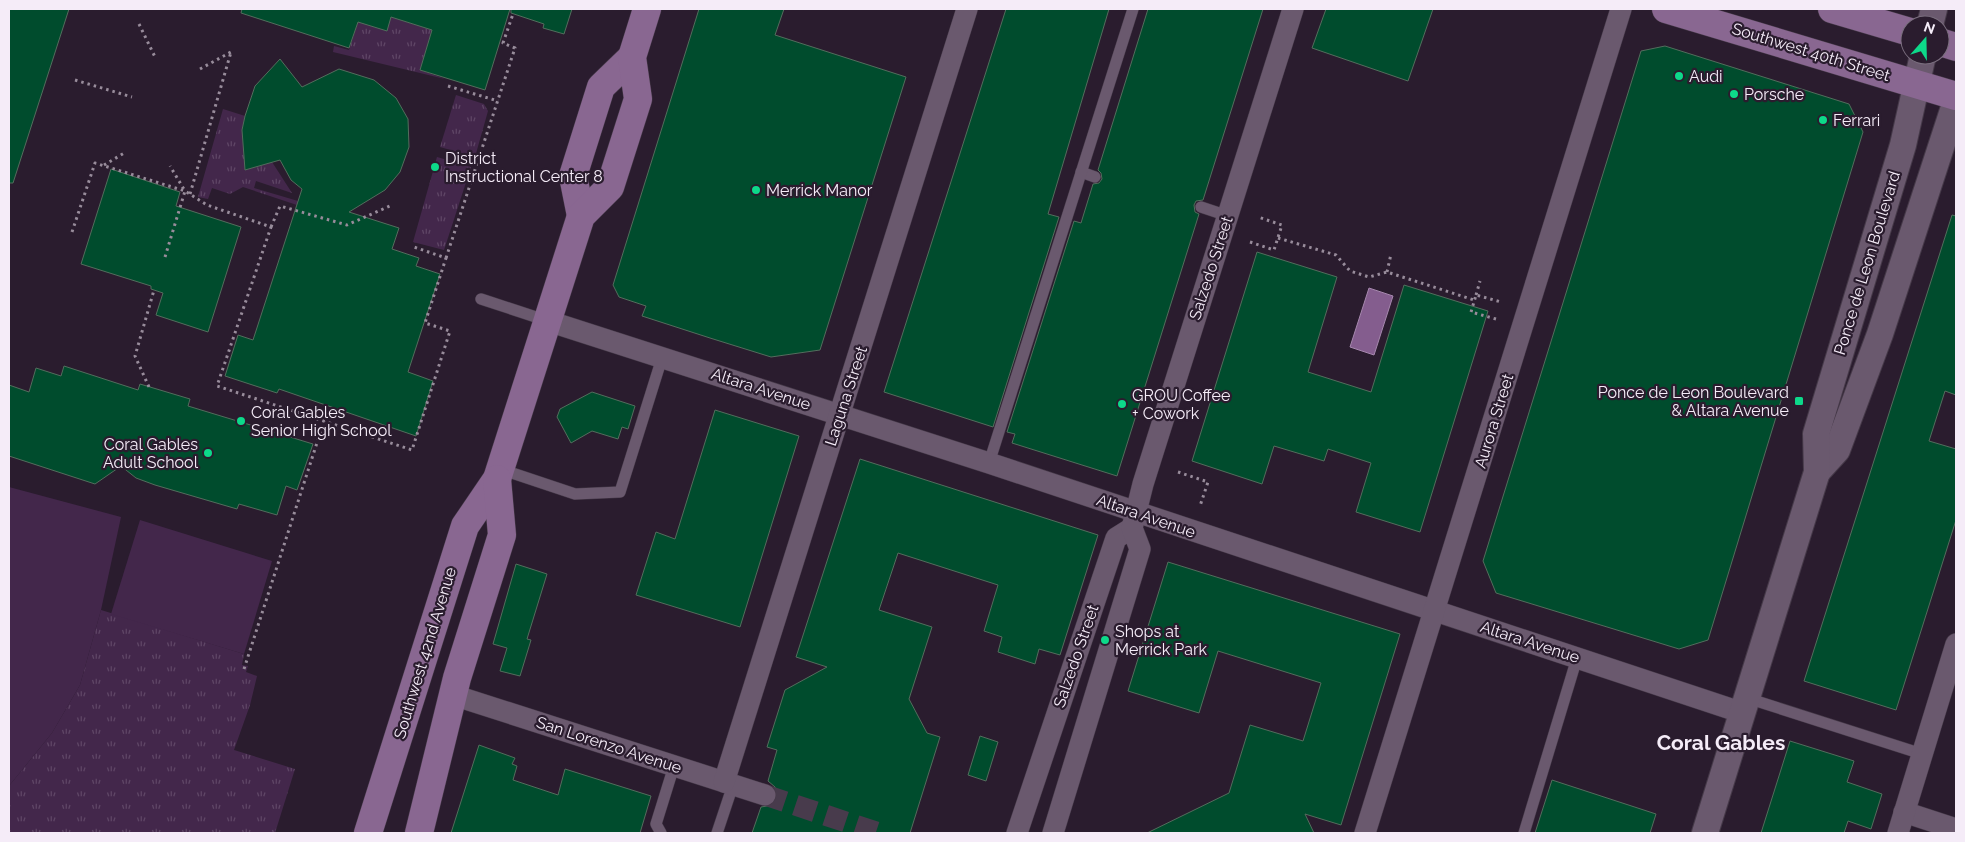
<svg xmlns="http://www.w3.org/2000/svg" width="1965" height="842" font-family="Raleway,sans-serif">
<style>
.grass{fill:url(#grass-tufts)}
.garden{fill:#43274b}
.water{fill:#845d8e;stroke:#a688ae}
.building{fill:#004c2d;stroke:#536d5d}
.lines{fill:none;stroke-linecap:round;stroke-linejoin:round}
.minor-tunnel{stroke:#483b4c;stroke-width:21;stroke-dasharray:21 11;stroke-linecap:butt}
.service-casing{stroke:#453948;stroke-width:12}
.minor-casing{stroke:#453948;stroke-width:22}
.tertiary-casing{stroke:#453948;stroke-width:28}
.primary-casing{stroke:#453948;stroke-width:29}
.path{stroke:#988c9b;stroke-width:3;stroke-dasharray:2.5 4;stroke-linecap:butt}
.service{stroke:#6a596e;stroke-width:11}
.minor{stroke:#6a596e;stroke-width:21}
.tertiary{stroke:#6a596e;stroke-width:26}
.primary{stroke:#896791;stroke-width:28}
.poi-dot{fill:#0dd98a;stroke:#2a1c2e;stroke-width:2}
.labels{text-anchor:middle;dominant-baseline:central;stroke-width:4.5;stroke-linejoin:round;paint-order:stroke}
.street-label{font-size:16px;fill:#f5ecf8;stroke:#2a1c2e}
.poi-label{font-size:16px;fill:#f5ecf8;stroke:#2a1c2e;text-anchor:start}
.district-label{font-size:21px;font-weight:bold;fill:#f5ecf8;stroke:#2a1c2e}
</style>
<defs>
<pattern id="grass-tufts" width="24" height="20" patternUnits="userSpaceOnUse" patternTransform="scale(1.25)"><rect width="24" height="20" fill="#43274b"/><path d="M3 7l-1-3M5 7V3M7 7l1-3M15 17l-1-3M17 17v-4M19 17l1-3" fill="none" stroke="#5f4666"/></pattern>
</defs>
<rect width="100%" height="100%" fill="#2a1c2e"/>
<!-- grass -->
<g class="grass">
<polygon points="391,17 432,30 420,70 445,79 333,52 334,46 349,50 358,22"/>
<polygon points="456,95 484,104 488,111 475,157 440,147"/>
<polygon points="223,109 245,116 242,130 245,170 272,162 292,193 256,181 254,188 298,201 297,205 243,187 230,194 212,188 208,199 198,197"/>
<polygon points="437,157 471,167 444,250 413,242"/>
<polygon points="101,610 244,654 242,665 248,666 246,672 257,676 250,705 234,750 295,769 275,833 9,833 9,786 52,733 80,685"/>
</g>
<!-- garden -->
<g class="garden">
<polygon points="9,487 121,517 101,610 80,685 52,733 9,786"/>
<polygon points="140,520 272,561 244,654 111,614"/>
</g>
<!-- water -->
<polygon class="water" points="1369,288 1393,296 1374,355 1350,347"/>
<!-- building -->
<g class="building">
<polygon points="9,9 69,9 13,183 9,183"/>
<polygon points="242,9 510,9 485,90 420,70 432,30 391,17 387,31 358,22 349,48 241,13"/>
<polygon points="511,9 572,9 564,34 543,28 544,24 511,13"/>
<polygon points="699,9 784,9 775,35 906,77 820,350 771,357 710,338 642,316 646,306 619,297 613,285"/>
<polygon points="1006,9 1109,9 1048,214 1059,217 993,427 884,392"/>
<polygon points="1148,9 1263,9 1203,200 1196,201 1194,205 1195,212 1199,214 1117,476 1012,443 1015,434 1007,432 1074,221 1081,223 1093,184 1099,183 1102,179 1101,173 1098,170"/>
<polygon points="1326,9 1433,9 1408,81 1312,48"/>
<polygon points="1665,46 1849,104 1863,132 1708,640 1679,649 1496,593 1483,561 1641,51"/>
<polygon points="280,59 302,87 339,69 374,80 396,98 408,119 409,147 400,172 385,190 349,212 399,228 392,249 419,258 416,266 440,274 408,372 433,381 416,436 279,389 277,393 225,376 238,335 253,340 302,189 291,180 280,160 245,170 242,130 245,116 255,86"/>
<polygon points="111,169 180,192 176,206 241,227 208,332 156,315 163,293 151,289 151,286 81,264"/>
<polygon points="1952,215 1956,216 1956,395 1945,391 1929,441 1956,449 1956,520 1896,710 1804,681"/>
<polygon points="1257,252 1337,277 1308,372 1371,392 1404,285 1488,311 1420,532 1356,512 1371,463 1328,449 1324,461 1274,446 1262,484 1192,461"/>
<polygon points="64,366 138,390 140,384 190,399 188,406 313,444 297,490 286,486 277,515 239,504 237,509 155,485 136,478 121,466 95,484 9,456 9,385 29,392 36,368 61,376"/>
<polygon points="592,392 635,406 628,429 622,427 618,439 592,431 571,443 557,417 560,409"/>
<polygon points="715,410 799,436 740,627 636,595 656,532 675,539"/>
<polygon points="860,459 1098,535 1060,655 1039,649 1035,664 998,652 1002,637 984,631 998,585 898,553 879,610 932,627 909,699 927,733 940,737 910,833 752,833 761,807 773,805 777,798 775,787 768,781 777,750 767,747 785,690 827,667 796,657"/>
<polygon points="1168,562 1400,634 1341,825 1305,814 1314,833 1147,833 1229,793 1250,725 1303,741 1321,683 1218,651 1199,713 1128,691"/>
<polygon points="516,564 547,574 527,639 531,640 520,676 500,671 507,648 493,644"/>
<polygon points="980,736 998,742 986,781 968,775"/>
<polygon points="1790,741 1854,761 1847,782 1882,794 1871,829 1848,821 1844,833 1761,833"/>
<polygon points="479,745 515,758 512,764 517,766 513,780 558,795 565,769 651,796 640,833 451,833"/>
<polygon points="1552,780 1656,814 1650,833 1535,833"/>
</g>
<g class="lines">
<!-- minor-tunnel -->
<polyline class="minor-tunnel" points="765,795 879,833"/>
<defs>
<g id="service">
<polyline points="1081,172 1095,177"/>
<polyline points="1201,207 1228,216"/>
<polyline points="481,299 548,321"/>
<polyline points="989,463 1133,9"/>
<polyline points="500,469 575,494 620,492 662,358"/>
<polyline points="1747,698 1922,754"/>
<polyline points="661,833 656,824 674,766"/>
<polyline points="717,833 733,785"/>
<polyline points="1524,833 1577,658"/>
</g>
<g id="minor">
<polyline points="548,321 989,463 1743,713"/>
<polyline points="453,695 765,795"/>
<polyline points="724,782 967,9"/>
<polyline points="1904,812 1956,829"/>
<polyline points="1017,833 1116,538 1132,528"/>
<polyline points="1053,833 1140,549 1132,528 1143,484 1293,9"/>
<polyline points="1365,833 1621,9"/>
<polyline points="1898,833 1956,644"/>
</g>
<g id="tertiary">
<polyline points="1930,25 1934,9"/>
<polyline points="1817,472 1837,450 1880,334 1956,101"/>
<polyline points="1705,833 1817,472 1816,434 1903,145 1923,55"/>
</g>
<g id="primary">
<polyline points="1666,9 1956,96"/>
<polyline points="1832,9 1910,32"/>
<polyline points="1940,42 1956,47"/>
<polyline points="581,216 573,176 601,87 632,57"/>
<polyline points="368,833 465,526 497,479 581,216 610,187 638,99 632,57 647,9"/>
<polyline points="419,833 457,678 502,535 497,479"/>
</g>
</defs>
<!-- service casing -->
<use href="#service" class="service-casing"/>
<!-- minor casing -->
<use href="#minor" class="minor-casing"/>
<!-- tertiary casing -->
<use href="#tertiary" class="tertiary-casing"/>
<!-- primary casing -->
<use href="#primary" class="primary-casing"/>
<!-- path -->
<g class="path">
<polyline points="139,24 156,59"/>
<polyline points="200,69 231,52"/>
<polyline points="75,80 132,97"/>
<polyline points="448,86 498,101"/>
<polyline points="104,165 126,152"/>
<polyline points="190,194 231,52"/>
<polyline points="271,227 280,206 347,225 392,205"/>
<polyline points="72,232 95,163 185,191 207,205 271,227 217,386 412,450 450,331 425,323 446,258 411,246"/>
<polyline points="1278,238 1336,255 1350,271 1369,277 1387,272 1474,300"/>
<polyline points="1250,242 1274,250 1282,225 1258,217"/>
<polyline points="165,257 185,191 170,166"/>
<polyline points="446,258 515,48 503,43 513,14"/>
<polyline points="1387,272 1391,254"/>
<polyline points="1476,295 1480,281"/>
<polyline points="1496,319 1471,312 1476,295 1501,302"/>
<polyline points="149,387 135,356 154,290"/>
<polyline points="1178,472 1208,482 1200,506"/>
<polyline points="244,669 324,421"/>
</g>
<!-- service -->
<use href="#service" class="service"/>
<!-- minor -->
<use href="#minor" class="minor"/>
<!-- tertiary -->
<use href="#tertiary" class="tertiary"/>
<!-- primary -->
<use href="#primary" class="primary"/>
</g>
<!-- markers -->
<g class="poi-dot">
<circle cx="1679" cy="76" r="5"/>
<circle cx="1734" cy="94" r="5"/>
<circle cx="1823" cy="120" r="5"/>
<circle cx="435" cy="167" r="5"/>
<circle cx="756" cy="190" r="5"/>
<rect x="1794" y="396" width="10" height="10" rx="2.5"/>
<circle cx="1122" cy="404" r="5"/>
<circle cx="241" cy="421" r="5"/>
<circle cx="208" cy="453" r="5"/>
<circle cx="1105" cy="640" r="5"/>
</g>
<g class="labels">
<!-- street labels -->
<g class="street-label">
<text transform="translate(1811 52) rotate(17)">Southwest 40th Street</text>
<text transform="translate(1867 263) rotate(-73)">Ponce de Leon Boulevard</text>
<text transform="translate(1211 268) rotate(-72)">Salzedo Street</text>
<text transform="translate(761 389) rotate(18)">Altara Avenue</text>
<text transform="translate(846 396) rotate(-72)">Laguna Street</text>
<text transform="translate(1494 421) rotate(-73)">Aurora Street</text>
<text transform="translate(1146 516) rotate(19)">Altara Avenue</text>
<text transform="translate(1530 642) rotate(18)">Altara Avenue</text>
<text transform="translate(425 653) rotate(-73)">Southwest 42nd Avenue</text>
<text transform="translate(1076 656) rotate(-71)">Salzedo Street</text>
<text transform="translate(609 745) rotate(18)">San Lorenzo Avenue</text>
</g>
<!-- poi labels -->
<g class="poi-label">
<text x="1689" y="76">Audi</text>
<text x="1744" y="94">Porsche</text>
<text x="1833" y="120">Ferrari</text>
<text x="445" y="158">District<tspan x="445" dy="18">Instructional Center 8</tspan></text>
<text x="766" y="190">Merrick Manor</text>
<text x="1789" y="392" text-anchor="end">Ponce de Leon Boulevard<tspan x="1789" dy="18">&amp; Altara Avenue</tspan></text>
<text x="1132" y="395">GROU Coffee<tspan x="1132" dy="18">+ Cowork</tspan></text>
<text x="251" y="412">Coral Gables<tspan x="251" dy="18">Senior High School</tspan></text>
<text x="198" y="444" text-anchor="end">Coral Gables<tspan x="198" dy="18">Adult School</tspan></text>
<text x="1115" y="631">Shops at<tspan x="1115" dy="18">Merrick Park</tspan></text>
</g>
<!-- district labels -->
<g class="district-label">
<text x="1721" y="742">Coral Gables</text>
</g>
</g>
<!-- border -->
<rect width="1965" height="842" fill="none" stroke="#f5ecf8" stroke-width="20"/>
<!-- north arrow -->
<g transform="translate(1925 40) rotate(20)"><circle r="24" fill="#2a1c2e" stroke="#7b6f7f"/>
<path d="M0-4L9 19L0 12L-9 19Z" fill="#0dd98a"/>
<text y="-8" font-size="14" font-weight="bold" text-anchor="middle" fill="#f5ecf8">N</text>
</g>
</svg>
